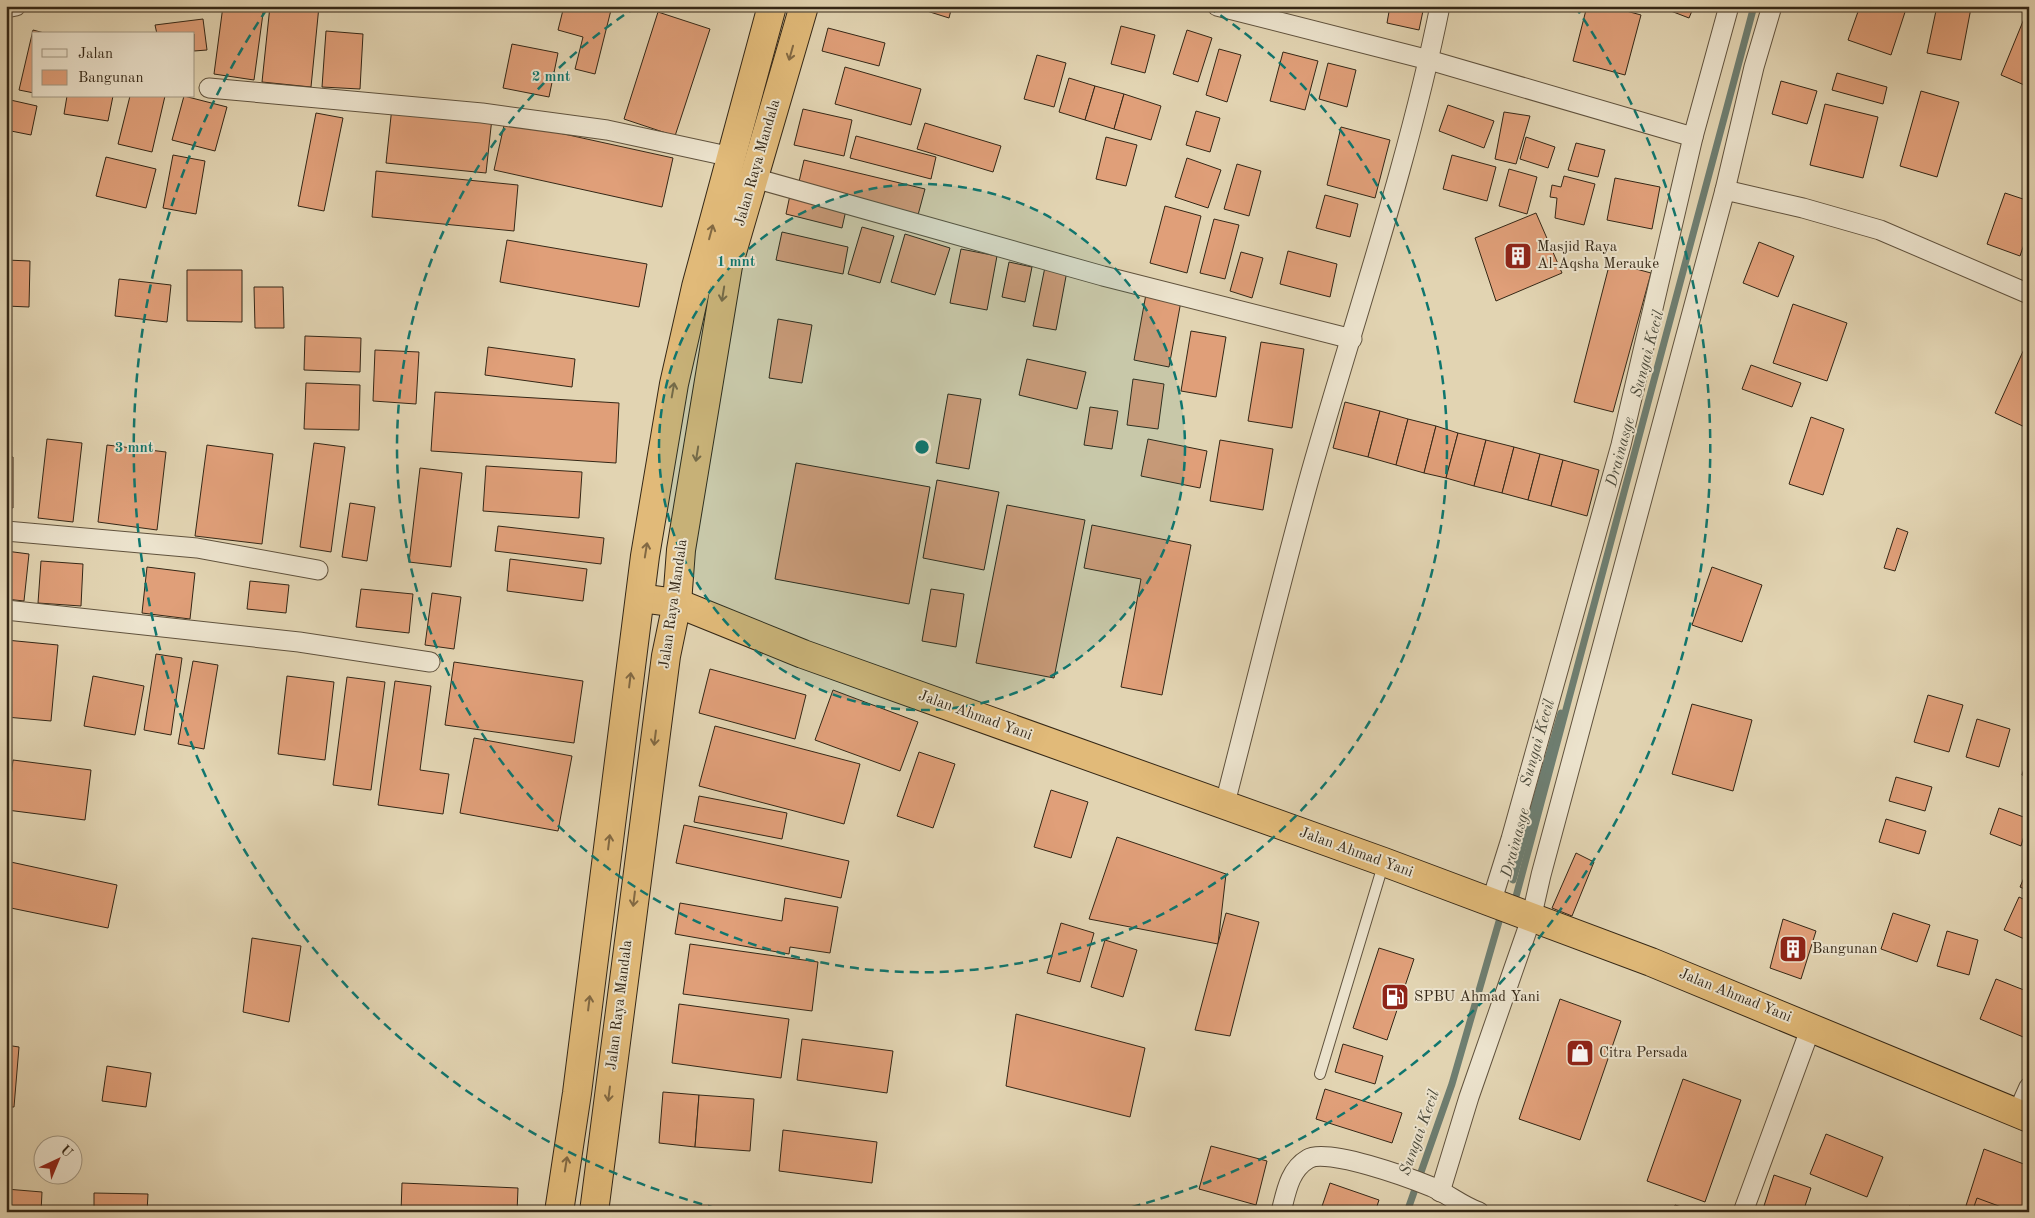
<svg xmlns="http://www.w3.org/2000/svg" width="2035" height="1218" font-family="'Old Standard TT',serif">
<style>
.lines{fill:none;stroke-linecap:round;stroke-linejoin:round}
.stream{stroke:#6e7e71;stroke-width:7}
.building{fill:#e09f79;stroke:#342716}
.lane-casing{stroke:#60523d;stroke-width:12}
.street-casing{stroke:#60523d;stroke-width:21}
.highway-casing{stroke:#342716;stroke-width:30}
.lane{stroke:#ece3cd;stroke-width:10}
.street{stroke:#ece3cd;stroke-width:19}
.highway{stroke:#e1ba79;stroke-width:28}
.oneway{stroke:#826943}
.ring{fill:none;stroke:#0f766e;stroke-width:2.5;stroke-dasharray:9 6}
.labels{text-anchor:middle;dominant-baseline:central;stroke-width:4;stroke-linejoin:round;paint-order:stroke}
.street-label{font-size:15px;fill:#342716;stroke:#ece3cd}
.poi-label{font-size:15px;fill:#342716;stroke:#ece3cd;text-anchor:start}
.water-label{font-size:16px;font-style:italic;fill:#4c4b3c;stroke:#ece3cd}
.centre{fill:#0f766e;stroke:#ece3cd;stroke-width:2.5}
.ring-label{font-size:15px;text-anchor:middle;font-weight:bold;fill:#0f766e;stroke:#ece3cd;stroke-width:4;stroke-linejoin:round;paint-order:stroke}
</style>
<rect width="100%" height="100%" fill="#e2d4b2"/>
<filter id="stains"><feTurbulence type="fractalNoise" baseFrequency=".004" numOctaves="4"/><feColorMatrix values="0 0 0 0 .2 0 0 0 0 .09 0 0 0 0 .02 0 0 0 .5 -.17"/></filter>
<radialGradient id="worn" r=".72"><stop offset=".6" stop-color="#630" stop-opacity="0"/><stop offset="1" stop-color="#630" stop-opacity=".3"/></radialGradient>
<g class="lines">
<!-- stream -->
<g class="stream">
<polyline points="1513,880 1561,713"/>
<polyline points="1514,904 1754,6"/>
<polyline points="1407,1212 1452,1084 1500,918"/>
</g>
</g>
<!-- building -->
<g class="building">
<polygon points="223,6 264,6 254,80 214,74"/>
<polygon points="270,6 319,6 311,87 262,82"/>
<polygon points="564,6 612,6 595,74 575,69 583,37 558,30"/>
<polygon points="911,6 952,6 949,18"/>
<polygon points="1390,6 1424,6 1419,30 1387,23"/>
<polygon points="1587,6 1608,6 1641,15 1625,75 1573,61"/>
<polygon points="1664,6 1694,6 1689,18 1663,8"/>
<polygon points="1860,6 1907,6 1891,55 1848,40"/>
<polygon points="1937,6 1971,8 1961,60 1927,53"/>
<polygon points="2028,9 2029,9 2029,87 2001,75"/>
<polygon points="658,12 710,29 675,136 624,119"/>
<polygon points="203,19 207,50 194,51 194,34 157,34 155,25"/>
<polygon points="1121,26 1155,35 1145,73 1111,64"/>
<polygon points="828,28 885,43 879,66 822,51"/>
<polygon points="33,30 48,34 34,34 34,93 19,90"/>
<polygon points="1187,30 1212,38 1198,82 1173,74"/>
<polygon points="326,31 363,34 360,89 322,87"/>
<polygon points="512,44 558,53 549,97 503,88"/>
<polygon points="1219,49 1241,55 1227,102 1206,95"/>
<polygon points="1283,52 1318,61 1305,110 1270,101"/>
<polygon points="1037,55 1066,63 1054,107 1024,99"/>
<polygon points="1328,63 1356,70 1347,107 1319,99"/>
<polygon points="845,67 921,89 911,125 835,104"/>
<polygon points="1837,73 1887,87 1883,104 1832,90"/>
<polygon points="1069,78 1095,86 1085,120 1059,112"/>
<polygon points="1781,81 1817,91 1807,124 1772,114"/>
<polygon points="1095,86 1124,94 1114,129 1085,120"/>
<polygon points="1921,91 1959,102 1937,177 1900,166"/>
<polygon points="1124,94 1161,106 1151,140 1114,129"/>
<polygon points="67,96 113,96 108,121 64,114"/>
<polygon points="130,96 165,96 152,152 118,144"/>
<polygon points="184,96 227,107 215,151 172,140"/>
<polygon points="6,99 37,106 31,135 6,130"/>
<polygon points="1825,104 1878,117 1863,178 1810,165"/>
<polygon points="1448,105 1494,121 1484,148 1439,131"/>
<polygon points="392,107 492,118 486,173 386,163"/>
<polygon points="803,109 852,120 844,156 794,145"/>
<polygon points="1196,111 1220,118 1210,152 1186,145"/>
<polygon points="1504,112 1530,116 1516,164 1495,159"/>
<polygon points="316,113 343,118 324,211 298,206"/>
<polygon points="505,121 673,158 662,207 494,170"/>
<polygon points="925,123 1001,146 993,172 917,149"/>
<polygon points="1341,127 1390,140 1375,198 1327,185"/>
<polygon points="856,136 936,157 931,179 850,158"/>
<polygon points="1106,137 1137,145 1126,186 1096,179"/>
<polygon points="1526,137 1555,147 1548,168 1520,159"/>
<polygon points="1576,143 1605,150 1598,177 1568,170"/>
<polygon points="173,155 205,161 196,214 163,208"/>
<polygon points="1452,155 1496,167 1487,201 1443,189"/>
<polygon points="106,157 156,169 146,208 96,196"/>
<polygon points="1187,158 1221,170 1208,208 1175,197"/>
<polygon points="804,160 925,189 918,215 798,186"/>
<polygon points="1237,164 1261,171 1249,216 1224,209"/>
<polygon points="1509,169 1537,177 1527,214 1499,206"/>
<polygon points="376,171 518,185 514,231 372,217"/>
<polygon points="1564,176 1595,184 1584,225 1555,218 1557,198 1550,197 1552,185 1561,187"/>
<polygon points="1615,178 1660,187 1652,229 1607,220"/>
<polygon points="2005,193 2029,201 2029,230 2020,256 1987,244"/>
<polygon points="790,195 846,210 842,228 786,214"/>
<polygon points="1325,195 1358,204 1350,237 1316,228"/>
<polygon points="1165,206 1201,216 1187,273 1150,263"/>
<polygon points="1536,213 1562,273 1496,301 1475,238"/>
<polygon points="1214,219 1239,225 1225,279 1200,273"/>
<polygon points="862,227 894,236 880,283 848,274"/>
<polygon points="782,232 848,247 843,274 776,260"/>
<polygon points="905,234 950,248 935,295 891,282"/>
<polygon points="507,240 647,264 639,307 500,282"/>
<polygon points="1759,242 1794,256 1778,297 1743,283"/>
<polygon points="961,249 997,256 987,310 950,303"/>
<polygon points="1288,251 1337,264 1330,297 1280,284"/>
<polygon points="1241,252 1263,258 1252,298 1230,291"/>
<polygon points="6,260 30,261 29,307 6,306"/>
<polygon points="1009,262 1032,267 1025,302 1002,297"/>
<polygon points="1610,262 1651,273 1613,412 1574,402"/>
<polygon points="1045,267 1067,271 1056,330 1033,326"/>
<polygon points="187,270 242,270 242,322 187,321"/>
<polygon points="119,279 171,285 167,322 115,316"/>
<polygon points="254,287 283,287 284,328 255,328"/>
<polygon points="1146,294 1181,301 1169,367 1134,360"/>
<polygon points="1793,304 1847,323 1827,381 1773,363"/>
<polygon points="778,319 812,325 802,383 769,378"/>
<polygon points="1191,331 1226,337 1216,397 1181,391"/>
<polygon points="305,336 361,338 360,372 304,370"/>
<polygon points="1261,342 1304,349 1292,428 1248,421"/>
<polygon points="488,347 575,359 572,387 485,375"/>
<polygon points="2025,347 2029,349 2029,429 1995,413"/>
<polygon points="375,350 419,352 416,404 373,401"/>
<polygon points="1027,359 1086,372 1077,409 1019,395"/>
<polygon points="1751,365 1801,383 1792,407 1742,389"/>
<polygon points="1133,379 1164,384 1158,429 1127,425"/>
<polygon points="306,383 360,385 359,430 304,429"/>
<polygon points="435,392 619,403 616,463 431,451"/>
<polygon points="948,394 981,399 969,469 936,463"/>
<polygon points="1345,402 1380,411 1368,457 1333,448"/>
<polygon points="1090,407 1118,411 1112,449 1084,445"/>
<polygon points="1380,411 1408,419 1396,465 1368,457"/>
<polygon points="1811,417 1844,429 1823,495 1789,484"/>
<polygon points="1408,419 1436,426 1424,473 1396,465"/>
<polygon points="1436,426 1458,433 1446,478 1424,473"/>
<polygon points="1458,433 1486,440 1474,486 1446,478"/>
<polygon points="47,439 82,443 73,522 38,518"/>
<polygon points="1148,439 1207,451 1200,488 1141,476"/>
<polygon points="1220,440 1273,449 1263,510 1210,501"/>
<polygon points="1486,440 1514,447 1502,493 1474,486"/>
<polygon points="314,443 345,447 331,552 300,547"/>
<polygon points="107,445 166,452 157,530 98,522"/>
<polygon points="207,445 273,454 262,544 195,536"/>
<polygon points="1514,447 1540,454 1528,500 1502,493"/>
<polygon points="1540,454 1563,460 1551,506 1528,500"/>
<polygon points="6,457 13,457 13,508 6,507"/>
<polygon points="1563,460 1599,470 1587,516 1551,506"/>
<polygon points="796,463 930,487 909,604 775,579"/>
<polygon points="486,466 582,472 579,518 483,511"/>
<polygon points="420,468 462,473 451,567 409,562"/>
<polygon points="937,480 999,492 984,570 923,558"/>
<polygon points="350,503 375,507 367,561 342,557"/>
<polygon points="1007,505 1085,520 1054,678 976,663"/>
<polygon points="1092,525 1191,545 1162,695 1121,687 1141,579 1084,568"/>
<polygon points="498,526 604,538 601,564 495,551"/>
<polygon points="1897,528 1908,532 1895,571 1884,568"/>
<polygon points="6,551 29,554 24,601 6,599"/>
<polygon points="510,559 587,569 583,601 507,591"/>
<polygon points="41,561 83,564 81,606 38,603"/>
<polygon points="147,567 195,573 190,619 142,613"/>
<polygon points="1712,567 1762,585 1742,642 1692,625"/>
<polygon points="250,581 289,585 286,613 247,609"/>
<polygon points="361,589 413,594 409,633 356,627"/>
<polygon points="931,589 964,594 956,647 922,641"/>
<polygon points="432,593 461,597 454,649 425,645"/>
<polygon points="6,640 58,645 51,721 6,717"/>
<polygon points="156,654 182,658 171,735 144,730"/>
<polygon points="193,661 218,665 204,749 178,744"/>
<polygon points="454,662 583,681 574,743 445,725"/>
<polygon points="710,669 806,695 795,739 699,713"/>
<polygon points="93,676 144,686 135,735 84,726"/>
<polygon points="287,676 334,682 325,760 278,754"/>
<polygon points="347,677 385,682 371,790 333,785"/>
<polygon points="395,681 431,686 420,770 449,774 443,814 378,805"/>
<polygon points="833,690 918,722 900,771 815,740"/>
<polygon points="1928,695 1963,705 1949,752 1914,742"/>
<polygon points="1692,704 1752,720 1733,791 1672,774"/>
<polygon points="1977,719 2010,729 1999,767 1966,757"/>
<polygon points="715,726 860,764 844,824 699,786"/>
<polygon points="474,738 572,756 558,831 460,813"/>
<polygon points="2029,751 2029,777 2022,775"/>
<polygon points="919,752 955,764 933,828 897,816"/>
<polygon points="13,760 91,770 85,820 7,810"/>
<polygon points="1896,777 1932,787 1925,811 1889,801"/>
<polygon points="1051,790 1088,802 1071,858 1034,847"/>
<polygon points="699,796 787,813 782,839 694,822"/>
<polygon points="1999,808 2029,819 2021,846 1990,834"/>
<polygon points="1886,819 1926,831 1919,854 1879,842"/>
<polygon points="684,825 849,861 841,898 676,863"/>
<polygon points="1117,837 1226,874 1218,944 1089,919"/>
<polygon points="1576,853 1594,862 1572,916 1552,908"/>
<polygon points="6,861 117,885 108,928 6,907"/>
<polygon points="2029,866 2029,891 2020,887"/>
<polygon points="2019,897 2029,902 2029,941 2004,930"/>
<polygon points="785,898 838,907 830,953 790,947 789,954 675,934 680,903 782,921"/>
<polygon points="1226,913 1259,922 1230,1036 1195,1030"/>
<polygon points="1893,913 1930,925 1917,962 1881,949"/>
<polygon points="1783,919 1816,931 1801,979 1770,968"/>
<polygon points="1061,923 1094,933 1080,982 1047,973"/>
<polygon points="1947,931 1978,940 1969,975 1937,966"/>
<polygon points="252,938 301,946 289,1022 243,1012"/>
<polygon points="1105,940 1137,950 1123,997 1091,987"/>
<polygon points="690,944 818,962 812,1011 683,994"/>
<polygon points="1379,948 1414,959 1387,1040 1353,1028"/>
<polygon points="1996,979 2029,992 2028,1039 1980,1019"/>
<polygon points="1560,999 1621,1021 1580,1140 1519,1119"/>
<polygon points="679,1004 789,1019 781,1078 672,1063"/>
<polygon points="1016,1014 1145,1048 1130,1117 1006,1086"/>
<polygon points="802,1039 893,1051 887,1093 797,1080"/>
<polygon points="1343,1044 1383,1056 1375,1084 1335,1072"/>
<polygon points="6,1045 19,1047 14,1107 6,1107"/>
<polygon points="107,1066 151,1073 146,1107 102,1101"/>
<polygon points="1683,1079 1741,1100 1705,1202 1647,1181"/>
<polygon points="1325,1089 1402,1113 1392,1143 1316,1119"/>
<polygon points="663,1092 699,1095 695,1147 659,1143"/>
<polygon points="699,1095 754,1099 750,1151 695,1147"/>
<polygon points="783,1130 877,1142 872,1183 779,1171"/>
<polygon points="1826,1134 1883,1157 1867,1197 1810,1174"/>
<polygon points="1211,1146 1267,1161 1256,1205 1199,1189"/>
<polygon points="1984,1149 2029,1166 2029,1212 1964,1212"/>
<polygon points="1774,1175 1811,1188 1803,1212 1762,1212"/>
<polygon points="402,1183 518,1188 517,1212 401,1212"/>
<polygon points="1330,1183 1379,1200 1375,1212 1320,1212"/>
<polygon points="6,1189 42,1192 41,1212 6,1212"/>
<polygon points="94,1193 148,1194 147,1212 94,1212"/>
<polygon points="1977,1198 2015,1212 1972,1212"/>
<polygon points="1675,1205 1698,1212 1673,1212"/>
<polygon points="1909,1206 1927,1212 1907,1212"/>
</g>
<g class="lines">
<defs>
<polyline id="lane" points="1320,1074 1384,862"/>
<g id="street">
<polyline points="1217,6 1429,60 1693,137 1621,445 1511,839 1491,903"/>
<polyline points="6,8 16,6"/>
<polyline points="209,88 482,113 607,130 732,157"/>
<polyline points="1693,137 1729,6"/>
<polyline points="754,178 1103,276 1352,339"/>
<polyline points="1725,190 1754,67 1772,6"/>
<polyline points="6,531 197,548 318,570"/>
<polyline points="6,610 299,642 430,662"/>
<path d="M 1224,807 C 1253,695 1280,583 1311,472 C 1355,317 1408,164 1440,6"/>
<polyline points="2017,1114 2029,1087"/>
<polyline points="1440,1192 1469,1097 1531,919 1541,875 1725,190 1803,208 1880,230 2029,294"/>
<path d="M 1281,1212 C 1286,1193 1289,1170 1308,1159 C 1326,1147 1410,1178 1432,1187 C 1448,1194 1462,1206 1479,1212"/>
<polyline points="1743,1212 1811,1027"/>
</g>
<g id="highway">
<polyline points="640,598 677,603 803,654 1384,862 1651,962 2029,1118"/>
<polyline points="559,1212 577,1093 645,556 674,384 696,287 772,6"/>
<polyline points="594,1212 666,656 677,603 681,550 728,266 804,6"/>
</g>
</defs>
<!-- lane casing -->
<use href="#lane" class="lane-casing"/>
<!-- street casing -->
<use href="#street" class="street-casing"/>
<!-- highway casing -->
<use href="#highway" class="highway-casing"/>
<!-- lane -->
<use href="#lane" class="lane"/>
<!-- street -->
<use href="#street" class="street"/>
<!-- highway -->
<use href="#highway" class="highway"/>
</g>
<!-- one-way arrows -->
<defs><path id="oneway-shaft" d="M-6 0H5M1.5-3L5.5 0L1.5 3" fill="none" stroke-width="1.6" stroke-linecap="round" stroke-linejoin="round" transform="scale(1.25)"/></defs>
<g class="oneway">
<use href="#oneway-shaft" transform="translate(791 53) rotate(106)"/>
<use href="#oneway-shaft" transform="translate(711 232) rotate(-75)"/>
<use href="#oneway-shaft" transform="translate(723 294) rotate(99)"/>
<use href="#oneway-shaft" transform="translate(673 390) rotate(-80)"/>
<use href="#oneway-shaft" transform="translate(697 454) rotate(99)"/>
<use href="#oneway-shaft" transform="translate(646 550) rotate(-81)"/>
<use href="#oneway-shaft" transform="translate(630 680) rotate(-83)"/>
<use href="#oneway-shaft" transform="translate(655 738) rotate(97)"/>
<use href="#oneway-shaft" transform="translate(609 842) rotate(-83)"/>
<use href="#oneway-shaft" transform="translate(634 899) rotate(97)"/>
<use href="#oneway-shaft" transform="translate(589 1003) rotate(-83)"/>
<use href="#oneway-shaft" transform="translate(609 1094) rotate(97)"/>
<use href="#oneway-shaft" transform="translate(566 1164) rotate(-81)"/>
</g>
<!-- distance rings -->
<circle cx="922" cy="447" r="263" fill="#0f766e" fill-opacity=".12"/>
<g class="ring">
<circle cx="922" cy="447" r="263"/>
<path d="M1208 7A525 525 0 1 1 636 7"/>
<path d="M731 1212A788 788 0 0 1 269 6M1575 6A788 788 0 0 1 1113 1212"/>
</g>
<!-- icons -->
<defs>
<symbol id="building-square" viewBox="-11 -11 22 22"><rect x="-9" y="-9" width="18" height="18" rx="4" fill="#8f2418" stroke="#ece3cd"/><path d="M-4-6H4V6H1V3H-1V6H-4ZM-2.5-4.3h1.7v1.8h-1.7ZM.8-4.3h1.7v1.8H.8ZM-2.5-1h1.7V.8h-1.7ZM.8-1h1.7V.8H.8Z" fill="#fff"/></symbol>
<symbol id="fuel-square" viewBox="-11 -11 22 22"><rect x="-9" y="-9" width="18" height="18" rx="4" fill="#8f2418" stroke="#ece3cd"/><path d="M-5.5-6h7V0h2V4h1.3V-2.5L3-4.5l.8-.8L6-3V5H2.5V1h-1V6h-7ZM-4.2-4.7v3.2H.2V-4.7Z" fill="#fff"/></symbol>
<symbol id="shop-square" viewBox="-11 -11 22 22"><rect x="-9" y="-9" width="18" height="18" rx="4" fill="#8f2418" stroke="#ece3cd"/><path d="M-5-2.5h2.3a2.7 3.5 0 0 1 5.4 0H5L5.5 6h-11ZM-1.5-2.5h3a1.5 2.3 0 0 0-3 0Z" fill="#fff"/></symbol>
</defs>
<g fill-rule="evenodd">
<use href="#building-square" x="1502" y="240" width="32" height="32"/>
<use href="#building-square" x="1777" y="933" width="32" height="32"/>
<use href="#fuel-square" x="1379" y="981" width="32" height="32"/>
<use href="#shop-square" x="1564" y="1037" width="32" height="32"/>
</g>
<g class="labels">
<!-- street labels -->
<g class="street-label">
<text transform="translate(758 163) rotate(-74)">Jalan Raya Mandala</text>
<text transform="translate(674 604) rotate(-82)">Jalan Raya Mandala</text>
<text transform="translate(975 716) rotate(20)">Jalan Ahmad Yani</text>
<text transform="translate(1356 853) rotate(20)">Jalan Ahmad Yani</text>
<text transform="translate(1735 996) rotate(22)">Jalan Ahmad Yani</text>
<text transform="translate(620 1005) rotate(-83)">Jalan Raya Mandala</text>
</g>
<!-- poi labels -->
<g class="poi-label">
<text x="1537" y="247">Masjid Raya<tspan x="1537" dy="17">Al-Aqsha Merauke</tspan></text>
<text x="1812" y="949">Bangunan</text>
<text x="1414" y="997">SPBU Ahmad Yani</text>
<text x="1599" y="1053">Citra Persada</text>
</g>
<!-- water labels -->
<g class="water-label">
<text transform="translate(1648 354) rotate(-75)">Sungai Kecil</text>
<text transform="translate(1621 452) rotate(-75)">Drainasge</text>
<text transform="translate(1538 743) rotate(-74)">Sungai Kecil</text>
<text transform="translate(1516 843) rotate(-75)">Drainasge</text>
<text transform="translate(1420 1133) rotate(-70)">Sungai Kecil</text>
</g>
</g>
<circle cx="922" cy="447" r="8" class="centre"/>
<g class="ring-label">
<text x="551" y="81">2 mnt</text>
<text x="736" y="266">1 mnt</text>
<text x="134" y="452">3 mnt</text>
</g>
<!-- margin -->
<rect width="2035" height="1218" fill="none" stroke="#e2d4b2" stroke-width="25"/>
<rect x="8" y="8" width="2020" height="1203" fill="none" stroke="#342716" stroke-width="2.5"/>
<rect x="12" y="12" width="2010" height="1193" fill="none" stroke="#342716"/>
<!-- legend -->
<rect x="32" y="32" width="162" height="65" fill="#ece3cd" stroke="#a29884"/>
<rect x="42" y="49" width="25" height="8" fill="#ece3cd" stroke="#a29884"/>
<text x="78" y="58" font-size="15" fill="#342716">Jalan</text>
<rect x="42" y="70" width="25" height="15" fill="#e09f79" stroke="#a29884"/>
<text x="78" y="82" font-size="15" fill="#342716">Bangunan</text>
<!-- north arrow -->
<g transform="translate(58 1160) rotate(44)"><circle r="24" fill="#ece3cd" stroke="#a29884"/>
<path d="M0-4L9 19L0 12L-9 19Z" fill="#8f2418"/>
<text y="-8" font-size="14" font-weight="bold" text-anchor="middle" fill="#342716">U</text>
</g>
<rect width="100%" height="100%" filter="url(#stains)"/>
<rect width="100%" height="100%" fill="url(#worn)"/>
</svg>
